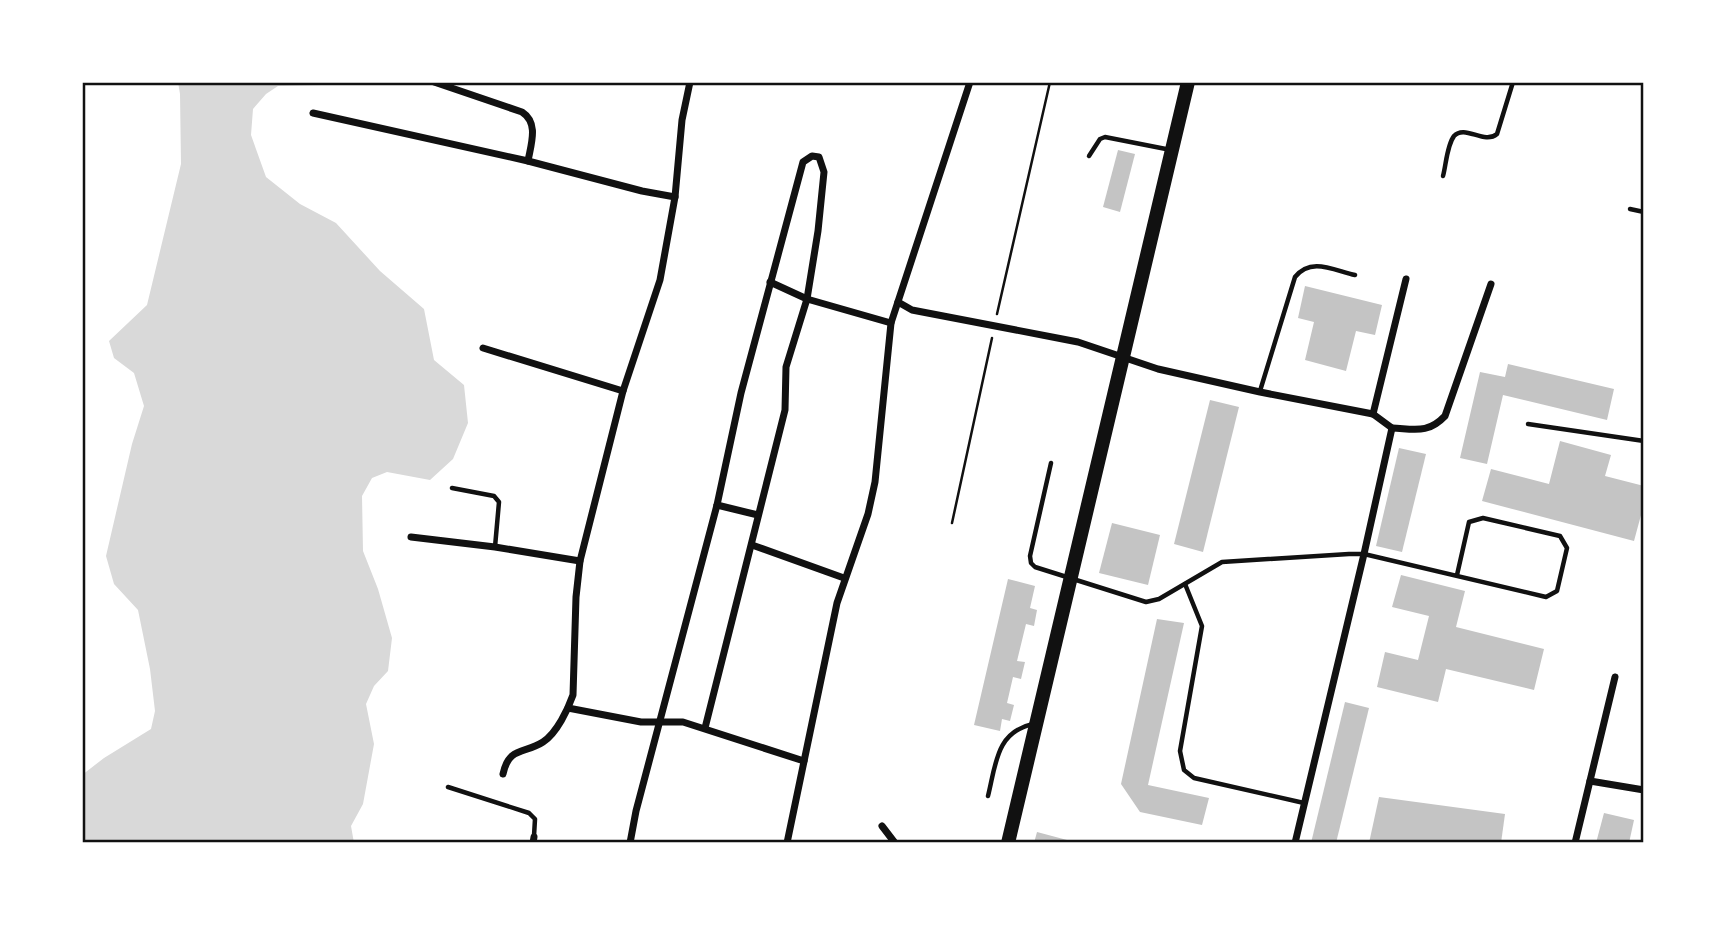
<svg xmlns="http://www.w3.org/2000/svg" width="1726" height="925" font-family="'Work Sans',sans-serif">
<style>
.water{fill:#d9d9d9}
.building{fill:#c4c4c4}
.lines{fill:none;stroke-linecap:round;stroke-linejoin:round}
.path{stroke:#111;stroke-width:2.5}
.service{stroke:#111;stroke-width:4.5}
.minor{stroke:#111;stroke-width:7}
.secondary{stroke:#111;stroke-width:14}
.neatline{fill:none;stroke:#111;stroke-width:2.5}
</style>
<rect width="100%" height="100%" fill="#fff"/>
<!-- water -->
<polygon class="water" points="178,82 327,82 322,85 278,86 266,94 253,109 251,135 266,177 300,204 336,223 380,271 424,309 434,360 464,385 468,423 453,459 430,480 387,472 372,478 362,496 363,551 378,589 392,638 388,671 374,686 366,704 374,744 363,804 351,826 354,843 82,843 82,775 104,758 151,729 155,711 150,669 138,610 114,584 106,556 132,444 144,406 134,373 114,358 109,341 147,305 181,164 180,94"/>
<!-- building -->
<g class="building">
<polygon points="1118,150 1135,154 1120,212 1103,207"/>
<polygon points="1305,286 1382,305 1375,335 1356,331 1346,371 1305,360 1314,322 1298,318"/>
<polygon points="1508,364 1614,389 1607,420 1503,395 1487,464 1460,458 1480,372 1505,377"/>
<polygon points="1210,400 1239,407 1203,552 1174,544"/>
<polygon points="1560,441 1611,455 1605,476 1644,486 1644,504 1634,541 1482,501 1491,469 1549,484"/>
<polygon points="1399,448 1426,454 1402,552 1376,546"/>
<polygon points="1112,523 1160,535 1148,585 1099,573"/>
<polygon points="1401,575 1465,591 1456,627 1544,649 1534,690 1446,669 1438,702 1377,687 1385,652 1418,660 1429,616 1392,607"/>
<polygon points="1008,579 1035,586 1030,608 1037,610 1034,626 1026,624 1017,661 1025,662 1021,679 1013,677 1007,703 1014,705 1010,721 1002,719 1000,731 974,725"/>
<polygon points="1157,619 1184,623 1148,785 1209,798 1202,825 1140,812 1121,784"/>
<polygon points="1345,702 1369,708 1336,843 1311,843"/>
<polygon points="1379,797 1505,814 1501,843 1369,843"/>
<polygon points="1604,813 1634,820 1629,843 1596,843"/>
<polygon points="1037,832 1067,840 1066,843 1034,843"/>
</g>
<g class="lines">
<!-- path -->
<g class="path">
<polyline points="997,314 1050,82"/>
<polyline points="952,523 992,338"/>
</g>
<!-- service -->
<g class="service">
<polyline points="1089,156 1100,139 1105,137 1171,150"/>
<path d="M 1443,176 C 1446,165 1447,145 1454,136 C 1465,124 1484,145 1497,134 L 1513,82"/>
<polyline points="1630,209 1644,212"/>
<path d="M 1260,391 L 1295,277 C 1311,257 1333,270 1355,275"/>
<polyline points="1528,424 1644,441"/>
<polyline points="1051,463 1030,556 1031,563 1035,567 1146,602 1159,599 1222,562 1349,554 1364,554 1546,597 1557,591 1567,548 1560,536 1483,518 1469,522 1457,575"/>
<polyline points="452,488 494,496 499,502 495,547"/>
<polyline points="1185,584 1202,626 1180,751 1184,770 1194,778 1304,803"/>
<polyline points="448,787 529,813 535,819 534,836"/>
<path d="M 988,796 C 996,764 996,732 1033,724"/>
</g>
<!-- minor -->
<g class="minor">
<path d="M 434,82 L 522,112 C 539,123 531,144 528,161"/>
<polyline points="313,113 528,161 642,191 675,197"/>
<polyline points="770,282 807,299 891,323"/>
<polyline points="898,302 912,310 1078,342 1158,369 1260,392 1373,414 1392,428 1364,554 1295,843"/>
<polyline points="483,348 623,391"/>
<polyline points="1373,414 1406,279"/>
<path d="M 1392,428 C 1415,429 1428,434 1445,416 L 1491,284"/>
<polyline points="717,505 758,515"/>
<polyline points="411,537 495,547 580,561"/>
<polyline points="752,545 844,578"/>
<polyline points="568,708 641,722 683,722 804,761"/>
<path d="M 503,774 C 509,746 525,754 543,742 C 557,733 568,709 573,695 L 576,597 L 580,561 L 623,391 L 660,280 L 675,197 L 682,120 L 690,82"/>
<polyline points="1590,781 1644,790"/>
<polyline points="882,826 895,843"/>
<polyline points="533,843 534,837"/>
<polyline points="630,843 636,811 717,505 741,393 803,162 812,156 819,157 824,172 818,231 807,299 786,367 785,410 705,728"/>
<polyline points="787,843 837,603 868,514 875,482 891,323 970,82"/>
<polyline points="1575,843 1615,677"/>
</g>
<!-- secondary -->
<polyline class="secondary" points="1008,843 1188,82"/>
</g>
<!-- border -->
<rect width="1726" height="925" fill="none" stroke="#ffffff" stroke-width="168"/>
<rect x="84" y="84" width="1558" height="757" class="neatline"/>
</svg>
